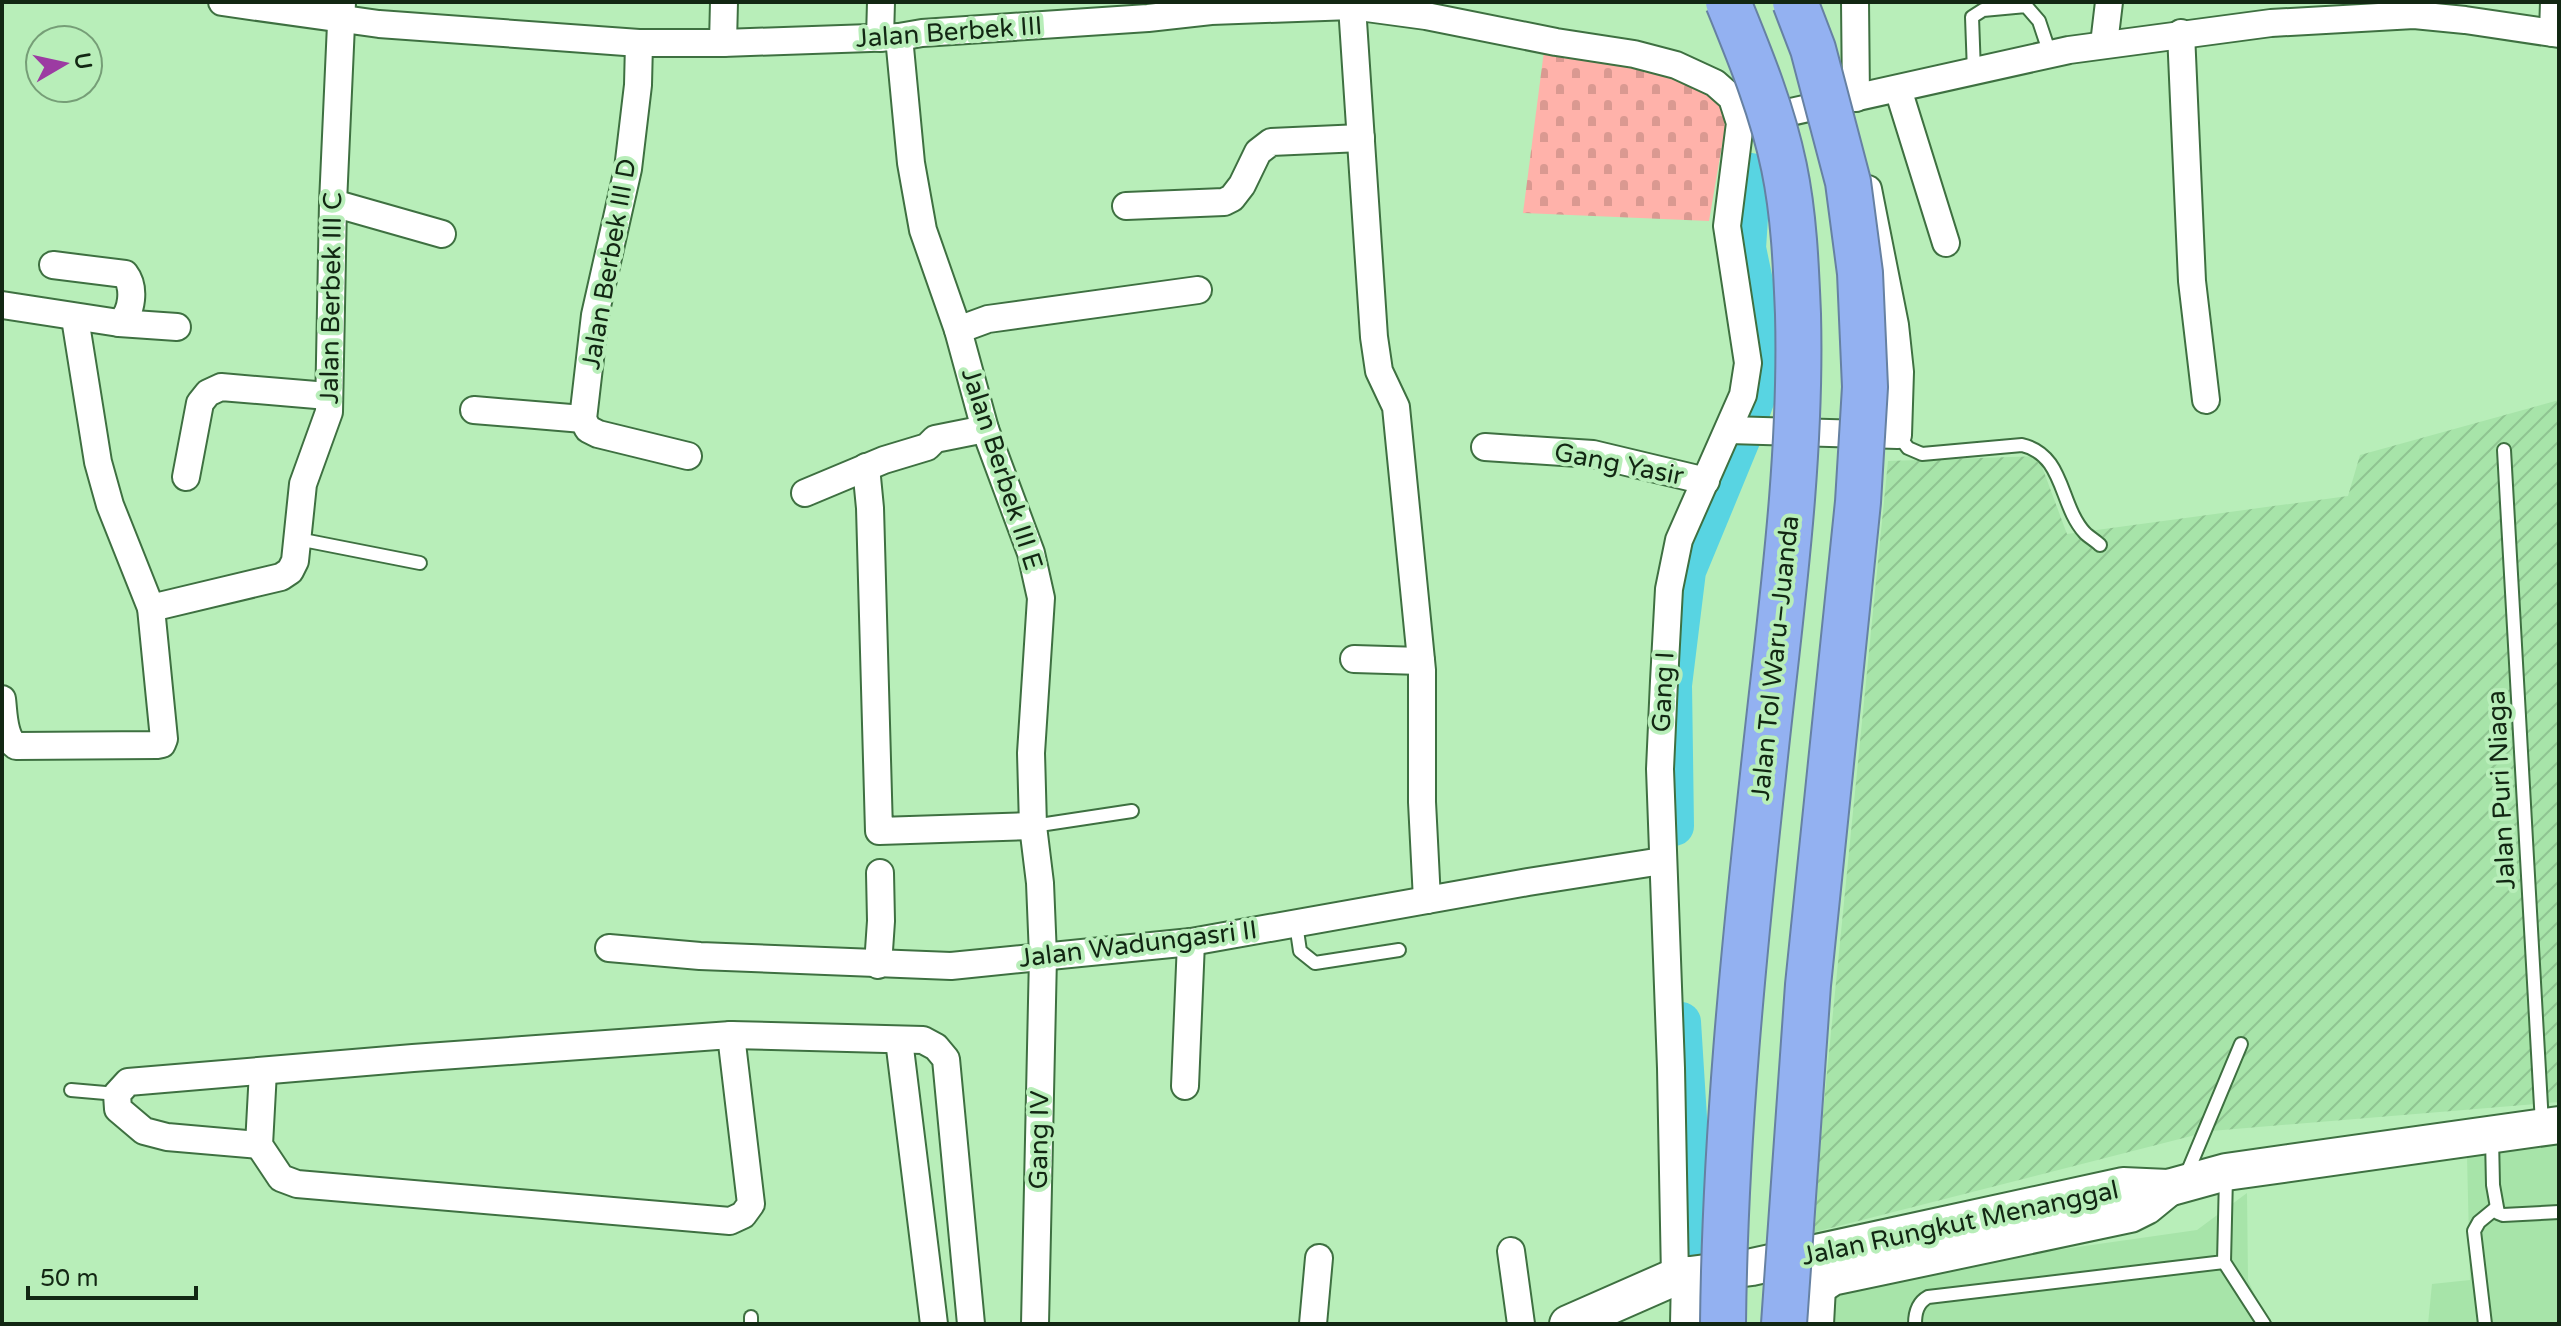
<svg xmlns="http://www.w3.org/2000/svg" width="2561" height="1326" font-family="'Varela Round',sans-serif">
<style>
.built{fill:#a7e4a9}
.industrial{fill:url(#industrial-furrows)}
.cemetery{fill:url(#cemetery-stones)}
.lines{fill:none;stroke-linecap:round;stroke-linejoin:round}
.river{stroke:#58d4e2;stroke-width:40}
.service-casing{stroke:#3e7041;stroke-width:16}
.minor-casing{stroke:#3e7041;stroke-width:30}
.secondary-casing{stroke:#3e7041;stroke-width:40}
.service{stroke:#fff;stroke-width:12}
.minor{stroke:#fff;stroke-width:26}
.secondary{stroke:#fff;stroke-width:36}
.motorway-bridge-casing{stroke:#6681a3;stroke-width:48;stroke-linecap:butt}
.motorway-bridge{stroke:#93b1f1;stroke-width:44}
.labels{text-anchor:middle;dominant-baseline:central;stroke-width:8;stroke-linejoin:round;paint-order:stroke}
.street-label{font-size:26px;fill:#122713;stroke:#b8eeb9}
</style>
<defs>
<pattern id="industrial-furrows" width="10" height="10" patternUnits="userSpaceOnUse" patternTransform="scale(2)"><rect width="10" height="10" fill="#a7e4a9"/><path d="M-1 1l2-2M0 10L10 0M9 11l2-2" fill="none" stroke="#8fc491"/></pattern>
<pattern id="cemetery-stones" width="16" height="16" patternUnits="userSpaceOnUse" patternTransform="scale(2)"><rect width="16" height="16" fill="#ffb2aa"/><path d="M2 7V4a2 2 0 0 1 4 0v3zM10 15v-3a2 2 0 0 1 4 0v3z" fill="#da9991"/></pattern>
</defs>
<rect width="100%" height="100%" fill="#b8eeb9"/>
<!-- built -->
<g class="built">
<polygon points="2559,1145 2559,1324 2428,1324 2432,1284 2470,1280 2467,1156"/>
<polygon points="2247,1193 2248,1280 2264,1316 2275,1324 1806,1324 1805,1286 2197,1230"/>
</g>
<!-- industrial -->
<polygon class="industrial" points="2559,400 2559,1102 2211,1131 1811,1233 1888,461 2038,456 2067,534 2348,496 2360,455"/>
<!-- cemetery -->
<polygon class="cemetery" points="1544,51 1670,69 1721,99 1726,122 1709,221 1523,213"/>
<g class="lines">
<!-- river -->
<g class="river">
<polyline points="1674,826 1672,685 1686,571 1740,440 1769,359 1746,248 1751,173"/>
<polyline points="1681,1022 1696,1262"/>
</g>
<defs>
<g id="service">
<polyline points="1974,72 1972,17 1983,10 2026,6 2039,21 2050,54"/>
<path d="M 1898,435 L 1908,448 L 1922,454 L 2022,445 C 2065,455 2059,505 2085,533 C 2089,537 2096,541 2100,545"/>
<polyline points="2504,450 2542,1124"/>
<polyline points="298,539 420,563"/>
<polyline points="1033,826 1132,811"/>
<polyline points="1296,924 1300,951 1315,963 1399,950"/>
<polyline points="71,1090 117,1094"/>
<polyline points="2492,1138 2493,1185 2498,1213 2503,1215 2559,1212"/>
<polyline points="2185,1178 2241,1044"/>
<polyline points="2224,1262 2264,1324"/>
<polyline points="751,1317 751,1324"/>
<path d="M 1915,1324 C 1915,1313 1917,1303 1928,1297 L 2224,1262 L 2226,1176"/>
<polyline points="2485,1324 2474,1231 2479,1222 2496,1208"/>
</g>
<g id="minor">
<polyline points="222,2 379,24 639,43 723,43 899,37 922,33 1148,18 1211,11 1352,6 1426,16 1556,42 1634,54 1676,65 1715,83 1732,98 1740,123 1727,226 1748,363 1743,395 1679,540 1669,589 1664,681 1660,769 1671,1068 1675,1277"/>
<polyline points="1855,2 1856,98"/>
<polyline points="1352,6 1374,337 1379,371 1396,407 1422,670 1422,802 1427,900"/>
<polyline points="2181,33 2192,281 2206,400"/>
<polyline points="2553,33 2554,2"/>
<polyline points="899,37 911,163 923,230 958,330 985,429 1031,553 1041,598 1031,753 1033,826 1040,883 1043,956 1035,1324"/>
<polyline points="880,38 881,2"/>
<polyline points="639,43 638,85 628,169 595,315 583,419 588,429 598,434 688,456"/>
<polyline points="723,43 724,2"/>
<polyline points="2104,44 2109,2"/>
<polyline points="1898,89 1946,243"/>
<polyline points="1759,119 2069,50 2271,23 2414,15 2465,20 2559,34"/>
<polyline points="333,203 442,234"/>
<polyline points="1126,206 1224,202 1232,198 1242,185 1258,152 1271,142 1361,138"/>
<path d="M 2,305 L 119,323 C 133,313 135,287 125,274 L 53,265"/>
<polyline points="119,323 177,327"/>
<polyline points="958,330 988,319 1198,290"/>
<polyline points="474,410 583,419"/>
<polyline points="1729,430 1898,435 1900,372 1895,325 1868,189"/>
<polyline points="1485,447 1593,454 1706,481"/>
<polyline points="866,467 870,508 879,831 1033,826"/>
<polyline points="186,477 200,403 208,393 221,387 328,396"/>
<polyline points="805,493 884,460 927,447 935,439 985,429"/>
<polyline points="151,608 281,577 290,571 295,561 303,484 329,412 333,203 342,2"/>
<polyline points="1354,659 1421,661"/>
<path d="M 2,699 C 4,714 3,737 16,746 L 157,745 L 162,744 L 164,739 L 151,608 L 110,505 L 98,462 L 75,318"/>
<polyline points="609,948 700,956 951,966 1191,942 1528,882 1662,861"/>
<polyline points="878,965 881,921 880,873"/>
<polyline points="899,1040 934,1324"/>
<polyline points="263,1071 259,1145 281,1178 297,1184 730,1221 743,1215 751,1204 731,1035"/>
<polyline points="1185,1086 1191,942"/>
<polyline points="259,1145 167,1137 144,1131 118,1109 117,1094 128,1082 413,1058 731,1035 923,1040 936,1047 946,1059 971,1324"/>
<polyline points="1511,1251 1521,1324"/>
<polyline points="1313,1324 1319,1258"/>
</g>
<g id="secondary">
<polyline points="1817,1287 1832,1277 2130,1214 2146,1206 2168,1188"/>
<polyline points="1568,1324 1675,1277 1752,1267 2123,1186 2168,1188 2226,1172 2559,1125"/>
<polyline points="1689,1324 1690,1275"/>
<polyline points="1815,1324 1817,1287"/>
</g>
</defs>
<!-- service casing -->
<use href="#service" class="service-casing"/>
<!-- minor casing -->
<use href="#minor" class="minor-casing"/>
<!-- secondary casing -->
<use href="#secondary" class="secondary-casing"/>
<!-- service -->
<use href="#service" class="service"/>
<!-- minor -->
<use href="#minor" class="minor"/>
<!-- secondary -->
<use href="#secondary" class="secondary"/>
<defs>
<g id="motorway-bridge">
<path d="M 1723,1324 C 1725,1140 1743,958 1763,775 C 1779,622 1802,468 1798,314 C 1796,265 1794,215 1784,167 C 1772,109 1750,56 1728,2"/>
<polyline points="1784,1324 1808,985 1858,502 1865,387 1860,273 1848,182 1813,49 1795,2"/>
</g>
</defs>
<!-- motorway-bridge casing -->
<use href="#motorway-bridge" class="motorway-bridge-casing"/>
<!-- motorway-bridge -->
<use href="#motorway-bridge" class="motorway-bridge"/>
</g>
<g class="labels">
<!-- street labels -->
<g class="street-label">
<text transform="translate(949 32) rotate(-4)">Jalan Berbek III</text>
<text transform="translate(609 264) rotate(-80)">Jalan Berbek III D</text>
<text transform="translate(331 298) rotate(-89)">Jalan Berbek III C</text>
<text transform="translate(1619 464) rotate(11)">Gang Yasir</text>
<text transform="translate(1002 469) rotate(72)">Jalan Berbek III E</text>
<text transform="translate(1775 658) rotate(-84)">Jalan Tol Waru–Juanda</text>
<text transform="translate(1663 692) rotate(-87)">Gang I</text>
<text transform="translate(2501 790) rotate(-93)">Jalan Puri Niaga</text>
<text transform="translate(1138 944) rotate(-7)">Jalan Wadungasri II</text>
<text transform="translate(1039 1140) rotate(-89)">Gang IV</text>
<text transform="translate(1960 1223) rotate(-12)">Jalan Rungkut Menanggal</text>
</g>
</g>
<!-- border -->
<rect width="2561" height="1326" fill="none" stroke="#122713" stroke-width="8"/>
<!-- north arrow -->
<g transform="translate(64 64) rotate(81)"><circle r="38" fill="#b8eeb9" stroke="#769e77" stroke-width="2"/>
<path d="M0-6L14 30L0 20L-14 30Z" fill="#9c3ba2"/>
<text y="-12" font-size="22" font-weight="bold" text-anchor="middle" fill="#122713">U</text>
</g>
<!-- scale -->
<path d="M28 1286v12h168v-12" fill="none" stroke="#122713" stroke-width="4"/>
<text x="40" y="1286" font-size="24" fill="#122713" stroke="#b8eeb9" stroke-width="6" paint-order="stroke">50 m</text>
</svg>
